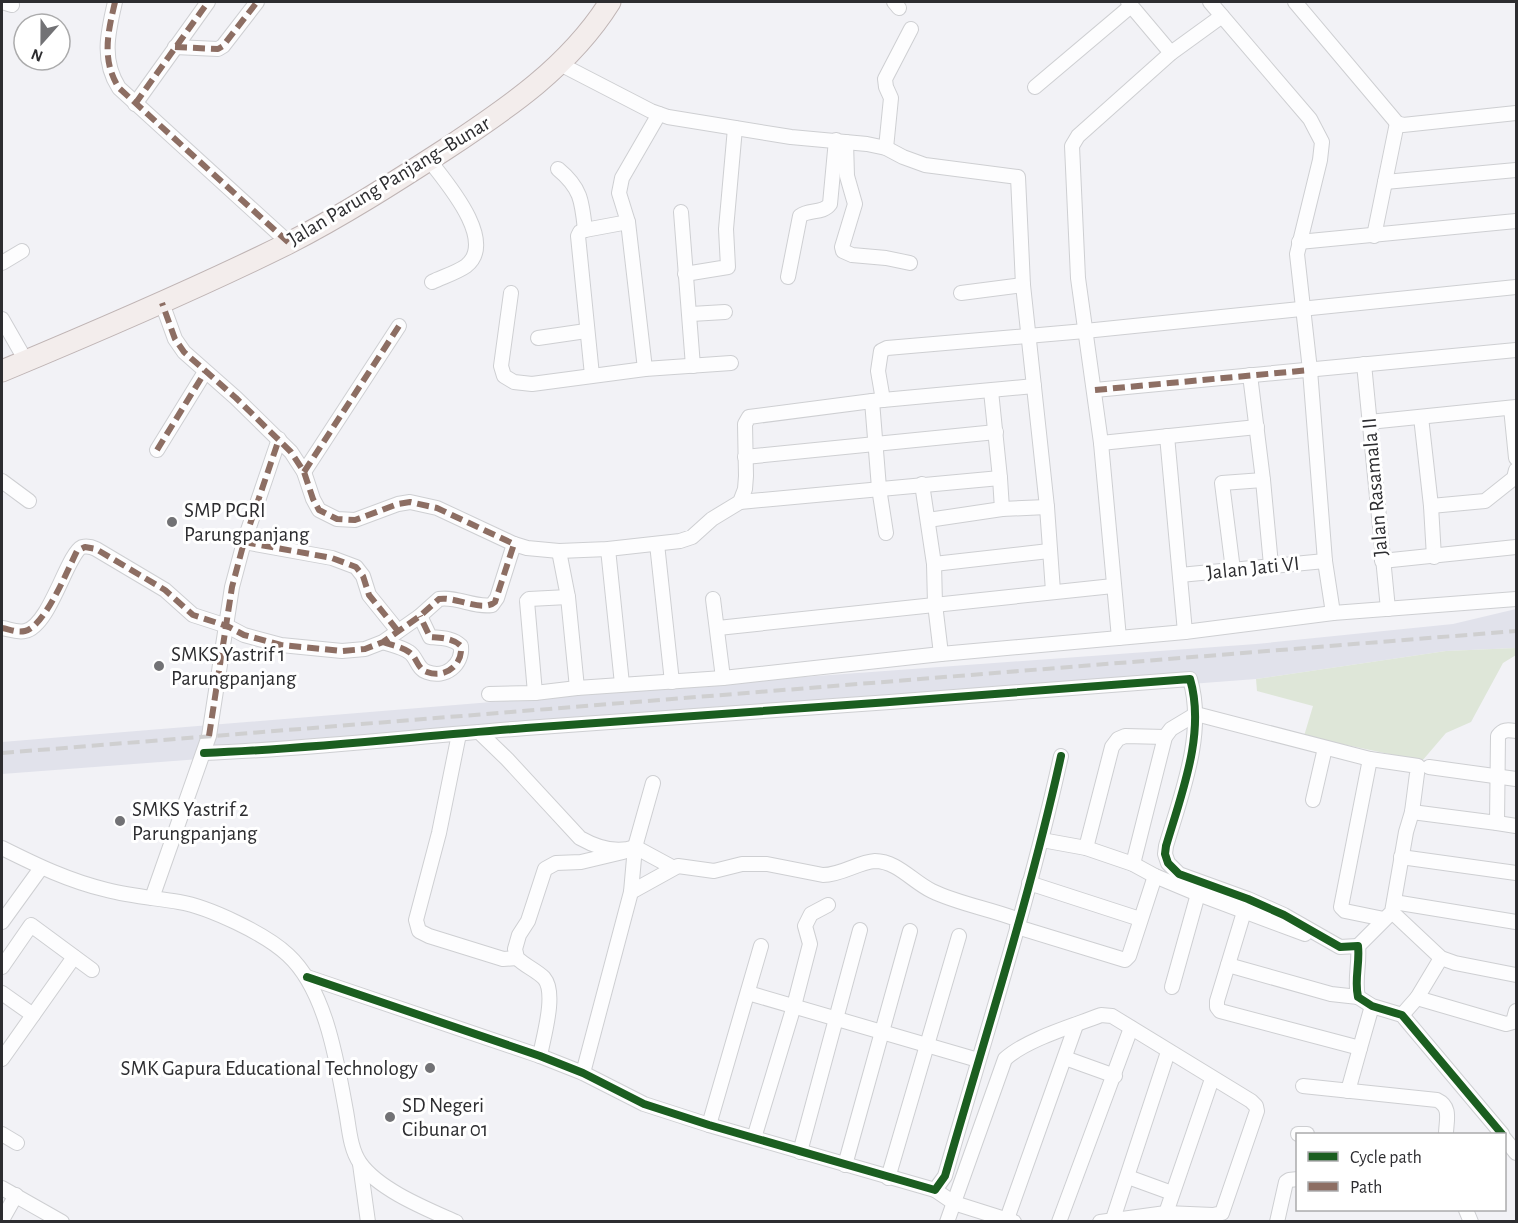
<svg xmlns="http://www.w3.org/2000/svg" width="1518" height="1223" font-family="'Alegreya Sans',sans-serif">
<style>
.built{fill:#e1e2eb}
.green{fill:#dee6d8}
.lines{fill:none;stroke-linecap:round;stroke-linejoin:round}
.minor-casing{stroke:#cecfd2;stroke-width:16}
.primary-casing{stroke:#bfb4b4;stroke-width:23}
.minor{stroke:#fdfdfe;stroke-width:14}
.primary{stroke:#f3edec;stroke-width:21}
.rail{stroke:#cfcfd0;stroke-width:4;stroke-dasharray:12 6;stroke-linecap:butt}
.quiet{stroke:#8d6e63;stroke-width:6;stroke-dasharray:12 6;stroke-linecap:butt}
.cycleway-casing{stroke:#fff;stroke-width:11}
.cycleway{stroke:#1b5e20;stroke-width:8}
.poi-dot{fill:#727275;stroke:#fff;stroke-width:2}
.labels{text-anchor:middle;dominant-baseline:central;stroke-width:6;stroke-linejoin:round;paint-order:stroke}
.street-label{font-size:21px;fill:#2d2d30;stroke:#fff}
.poi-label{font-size:21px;fill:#2d2d30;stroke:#fff;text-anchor:start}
</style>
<rect width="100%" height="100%" fill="#f2f2f6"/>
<!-- built -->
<polygon class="built" points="1516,609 1516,648 1446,651 1256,679 2,774 2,742 748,681 1256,644 1453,624"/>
<!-- green -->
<polygon class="green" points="1516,648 1516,655 1503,663 1471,722 1446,733 1422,761 1304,736 1313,706 1257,691 1256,679 1446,651"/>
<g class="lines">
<defs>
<g id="minor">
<polyline points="2,2 12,5"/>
<path d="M 115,2 C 108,32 101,60 119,88 L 289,243"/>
<polyline points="894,2 899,8"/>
<polyline points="1128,2 1171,53"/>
<polyline points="1210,2 1310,119 1322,142 1320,160 1297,254 1310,370 1325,561 1333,613"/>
<polyline points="1295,2 1397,123 1403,125 1516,113"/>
<polyline points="175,47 218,49 223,46 257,2"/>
<polyline points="560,64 651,111 668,117 791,137 867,144 886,148 903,157 925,165 1018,177 1023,285 1047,507 1053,591"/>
<polyline points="1035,87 1131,6"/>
<polyline points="135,104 208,2"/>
<polyline points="846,142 847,176 855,204 842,247 843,251 852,255 886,258 910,263"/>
<polyline points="886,148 891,98 886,87 885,79 911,29"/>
<path d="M 429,160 C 445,181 498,241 466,266 C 456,273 442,277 432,282"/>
<path d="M 558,169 C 581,188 582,201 585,230"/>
<polyline points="1385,182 1516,170"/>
<polyline points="681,212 693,366"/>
<polyline points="1374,236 1397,123"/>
<polyline points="1299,242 1516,221"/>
<polyline points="2,263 22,251"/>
<polyline points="685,274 728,267 726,229 735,128"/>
<path d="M 788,277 L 800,216 C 809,209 823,214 830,204 L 836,140"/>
<polyline points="511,293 501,366 504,376 514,382 532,384 645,369 731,363"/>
<polyline points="961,293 1023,285"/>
<polyline points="162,303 175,339 184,352 236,398 291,452 304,472 313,499 319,510 337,519 355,520 398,504 410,502 437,508 514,544 527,548 559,551 608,549 680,541 692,537 712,519 740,502 745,489 746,476 745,424 749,417 872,401 1034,386"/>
<polyline points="691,314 725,312"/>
<polyline points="2,319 26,361"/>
<polyline points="538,338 586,331"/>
<polyline points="1364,364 1388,609"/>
<polyline points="645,369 628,222 619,193 622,178 659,114"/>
<polyline points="592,375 578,236 580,232 585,230 628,222"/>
<polyline points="1250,375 1263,480 1271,565"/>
<polyline points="1095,390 1516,350"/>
<polyline points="991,391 1000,478 1002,509"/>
<polyline points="883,400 878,371 881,351 887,348 1085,331 1516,287"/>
<polyline points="872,401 879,488 886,533"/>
<polyline points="1511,408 1516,458"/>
<polyline points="1421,417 1431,506 1434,557"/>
<polyline points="1369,422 1516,407"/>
<polyline points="1167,436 1185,632"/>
<polyline points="1101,443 1257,427"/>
<polyline points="157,450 205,372"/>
<polyline points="745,457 996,432"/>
<polyline points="304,472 399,326"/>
<polyline points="2,481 29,501"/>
<polyline points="922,484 934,564 935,604 941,654"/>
<polyline points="740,502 1000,478"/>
<polyline points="1431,506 1485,501 1514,478 1516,470"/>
<polyline points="928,520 1002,509 1047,507"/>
<polyline points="244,542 332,558 356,567 363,576 369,595 398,631"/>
<polyline points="657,544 672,682"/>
<polyline points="608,549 622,684"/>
<polyline points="559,551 568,597 577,688"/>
<polyline points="1382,561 1516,547"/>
<polyline points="934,564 1049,551"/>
<polyline points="1233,570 1222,483 1263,480"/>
<polyline points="1180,575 1325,561"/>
<polyline points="713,599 723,678"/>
<path d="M 2,628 C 9,629 17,633 25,631 C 50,626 67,554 82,547 C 87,546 92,547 96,549 L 165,590 L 193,615 L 227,626 L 244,635 L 281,645 L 342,651 L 365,649 L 383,642 L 420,616 L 439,599 C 457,596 474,608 492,605 L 497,598 L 514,544"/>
<polyline points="718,628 1113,586"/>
<polyline points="1119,638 1101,443 1078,278 1072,146 1078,136 1171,53 1222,16"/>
<path d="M 383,642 C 391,645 402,647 409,652 C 417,657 417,669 427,672 C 445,679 463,665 461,646 C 453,638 442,638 430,637 L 420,616"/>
<polyline points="535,693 527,601 529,599 568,597"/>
<polyline points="489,694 535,693 577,688 723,678 941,654 1185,632 1333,613 1516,599"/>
<path d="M 479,732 L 507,759 L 580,838 C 596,847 616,854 635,847 L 672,867"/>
<polyline points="459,734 439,833 416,920 419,931 429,936 503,959 517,958"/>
<path d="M 204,753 C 312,749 418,736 526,728 C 747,712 969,697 1190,679 C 1206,733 1181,795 1166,846 L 1165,854 L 1168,863 L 1179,874 L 1248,899 L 1284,915 L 1340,947 L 1358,946 C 1360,964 1354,980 1358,997 L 1372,1006 L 1402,1015 L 1502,1134"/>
<polyline points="1370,759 1341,907 1345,911 1384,919"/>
<polyline points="1429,767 1516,779"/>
<polyline points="1313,800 1325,748"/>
<path d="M 1412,812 L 1497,823 L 1498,736 C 1503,729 1508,730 1516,731"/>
<polyline points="1497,823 1516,826"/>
<polyline points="1042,840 1086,848 1133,864 1155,876 1198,894 1305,934"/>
<path d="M 2,848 C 36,865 69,881 107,890 C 130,896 155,898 179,902 C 209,907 266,934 288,955 C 326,990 337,1062 346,1111 C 349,1127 350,1149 360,1163 C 379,1190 427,1209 456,1222"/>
<polyline points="1086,848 1112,747 1118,739 1125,736 1165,737"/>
<polyline points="1401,857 1516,873"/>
<polyline points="1133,864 1165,737 1171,729 1196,714 1370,759 1418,766 1412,812 1406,832 1392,912 1358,946"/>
<polyline points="1029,883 1140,919"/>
<path d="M 631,892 L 678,866 L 714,871 L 742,864 L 767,864 L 823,875 C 842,875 858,862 875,861 C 897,861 913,882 932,891 C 959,904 991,909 1019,920"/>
<polyline points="152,898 209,736 232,587 244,542 279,439"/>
<polyline points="1394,902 1516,922"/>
<polyline points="1244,912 1217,1001 1217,1007 1220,1011 1360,1048 1372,1006"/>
<polyline points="1392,912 1441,958 1455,963 1516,975"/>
<polyline points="2,922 41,868"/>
<polyline points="1017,927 1125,960 1129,956 1155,876"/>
<polyline points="1228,965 1331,994 1358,997"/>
<polyline points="2,967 31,925 92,970"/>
<path d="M 307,977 L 540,1056 L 583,1073 L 644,1104 L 709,1125 L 935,1190 L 945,1176 C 985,1036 1030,897 1061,756"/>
<polyline points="1172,987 1198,894"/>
<polyline points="2,993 33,1015"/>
<polyline points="748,993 978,1060"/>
<polyline points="1417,998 1506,1024 1513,1022 1516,1011"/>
<polyline points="1402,1015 1417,998 1441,958"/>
<path d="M 540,1056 C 543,1038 557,993 544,978 C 536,970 525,966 517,958 L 515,949 L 519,935 L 528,921 L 545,869 L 556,863 L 581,862 L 623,852"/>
<polyline points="1065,1058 1115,1076"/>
<polyline points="2,1059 74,957"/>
<polyline points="583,1073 631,892 635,847 653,783"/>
<path d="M 1303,1086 L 1437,1100 C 1452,1107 1446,1121 1446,1134"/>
<polyline points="1348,1091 1360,1048"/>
<polyline points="709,1125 761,946"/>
<polyline points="2,1134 17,1143"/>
<polyline points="1298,1134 1307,1134"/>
<polyline points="754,1138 794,1006 810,944 805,926 811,914 828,905"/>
<polyline points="1504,1138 1516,1153"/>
<polyline points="800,1152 860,930"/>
<polyline points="360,1164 368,1222"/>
<polyline points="845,1165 910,931"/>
<polyline points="1128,1177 1172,1193"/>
<polyline points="888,1178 959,936"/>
<polyline points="2,1188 62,1222"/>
<polyline points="935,1190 954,1203 1014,1222"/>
<polyline points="1466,1210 1471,1222"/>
<polyline points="1166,1213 1212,1079"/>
<polyline points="1007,1219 1076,1025"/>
<polyline points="1113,1219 1168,1052"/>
<polyline points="2,1220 16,1195"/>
<path d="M 947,1222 L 1005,1059 C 1027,1039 1073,1026 1101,1015 L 1112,1016 L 1251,1101 L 1256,1106 L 1257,1111 L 1222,1213 L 1213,1215 L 1166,1213 L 1100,1222"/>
<polyline points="1059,1222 1131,1028"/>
<polyline points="1277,1222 1286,1182 1289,1180 1298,1179"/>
</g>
<path id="primary" d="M 2,371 C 98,331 194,290 287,244 C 342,216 395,182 446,149 C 508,108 570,66 610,2"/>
</defs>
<!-- minor casing -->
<use href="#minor" class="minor-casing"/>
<!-- primary casing -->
<use href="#primary" class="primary-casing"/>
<!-- minor -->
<use href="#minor" class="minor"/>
<!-- primary -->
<use href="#primary" class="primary"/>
<!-- rail -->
<polyline class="rail" points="2,753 1516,631"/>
<!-- quiet -->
<g class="quiet">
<path d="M 115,2 C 108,32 101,60 119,88 L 289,243"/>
<polyline points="175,47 218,49 223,46 257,2"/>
<polyline points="135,104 208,2"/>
<polyline points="1095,390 1310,370"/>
<polyline points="157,450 205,372"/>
<polyline points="304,472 399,326"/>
<polyline points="244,542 332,558 356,567 363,576 369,595 398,631"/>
<path d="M 2,628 C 9,629 17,633 25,631 C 45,626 68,569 77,551 L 85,547 L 96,549 L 165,590 L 193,615 L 227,626 L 244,635 L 281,645 L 342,651 L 365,649 L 383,642 L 420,616 L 439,599 C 455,596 483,613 495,602 L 514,544 L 437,508 L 410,502 L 398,504 L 355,520 L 337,519 L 319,510 L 313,499 L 304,472 L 291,452 L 236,398 L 184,352 L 175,339 L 162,303"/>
<path d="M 383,642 C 391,645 402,647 409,652 C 417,657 417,669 427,672 C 445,679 463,665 461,646 C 453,638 442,638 430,637 L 420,616"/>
<polyline points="209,736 232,587 244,542 279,439"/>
</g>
<defs>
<g id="cycleway">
<path d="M 204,753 C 312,749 418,736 526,728 C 747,712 969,697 1190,679 C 1206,733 1181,795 1166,846 L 1165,854 L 1168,863 L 1179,874 L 1248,899 L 1284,915 L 1340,947 L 1358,946 C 1360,964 1354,980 1358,997 L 1372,1006 L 1402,1015 L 1502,1134"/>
<path d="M 307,977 L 540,1056 L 583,1073 L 644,1104 L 709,1125 L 935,1190 L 945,1176 C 985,1036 1030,897 1061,756"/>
</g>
</defs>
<!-- cycleway casing -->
<use href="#cycleway" class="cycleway-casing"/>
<!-- cycleway -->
<use href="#cycleway" class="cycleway"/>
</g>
<!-- markers -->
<g class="poi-dot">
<circle cx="172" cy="522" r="6"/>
<circle cx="159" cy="666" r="6"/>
<circle cx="120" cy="821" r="6"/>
<circle cx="430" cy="1068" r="6"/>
<circle cx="390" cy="1117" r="6"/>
</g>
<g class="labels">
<!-- street labels -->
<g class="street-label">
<text transform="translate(389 181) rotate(-31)">Jalan Parung Panjang–Bunar</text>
<text transform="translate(1375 487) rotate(-95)">Jalan Rasamala II</text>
<text transform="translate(1253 568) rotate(-6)">Jalan Jati VI</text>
</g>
<!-- poi labels -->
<g class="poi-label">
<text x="184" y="510">SMP PGRI<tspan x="184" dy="24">Parungpanjang</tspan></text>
<text x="171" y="654">SMKS Yastrif 1<tspan x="171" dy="24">Parungpanjang</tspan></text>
<text x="132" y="809">SMKS Yastrif 2<tspan x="132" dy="24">Parungpanjang</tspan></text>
<text x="418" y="1068" text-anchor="end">SMK Gapura Educational Technology</text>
<text x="402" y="1105">SD Negeri<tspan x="402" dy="24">Cibunar 01</tspan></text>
</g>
</g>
<!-- border -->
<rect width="1518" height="1223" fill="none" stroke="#2d2d30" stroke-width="6"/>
<!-- legend -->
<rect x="1296" y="1133" width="210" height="78" fill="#ffffff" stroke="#ababac" stroke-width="1.5"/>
<rect x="1308" y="1152" width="30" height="9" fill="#1b5e20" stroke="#ababac" stroke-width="1.5"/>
<text x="1350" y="1163" font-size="18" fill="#2d2d30">Cycle path</text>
<rect x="1308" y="1182" width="30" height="9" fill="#8d6e63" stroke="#ababac" stroke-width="1.5"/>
<text x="1350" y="1193" font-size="18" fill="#2d2d30">Path</text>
<!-- north arrow -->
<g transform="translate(42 42) rotate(201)"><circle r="28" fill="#ffffff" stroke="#ababac" stroke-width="1.5"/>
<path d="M0-4.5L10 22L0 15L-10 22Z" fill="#727275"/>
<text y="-9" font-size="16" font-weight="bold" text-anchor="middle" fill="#2d2d30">N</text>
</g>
</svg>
